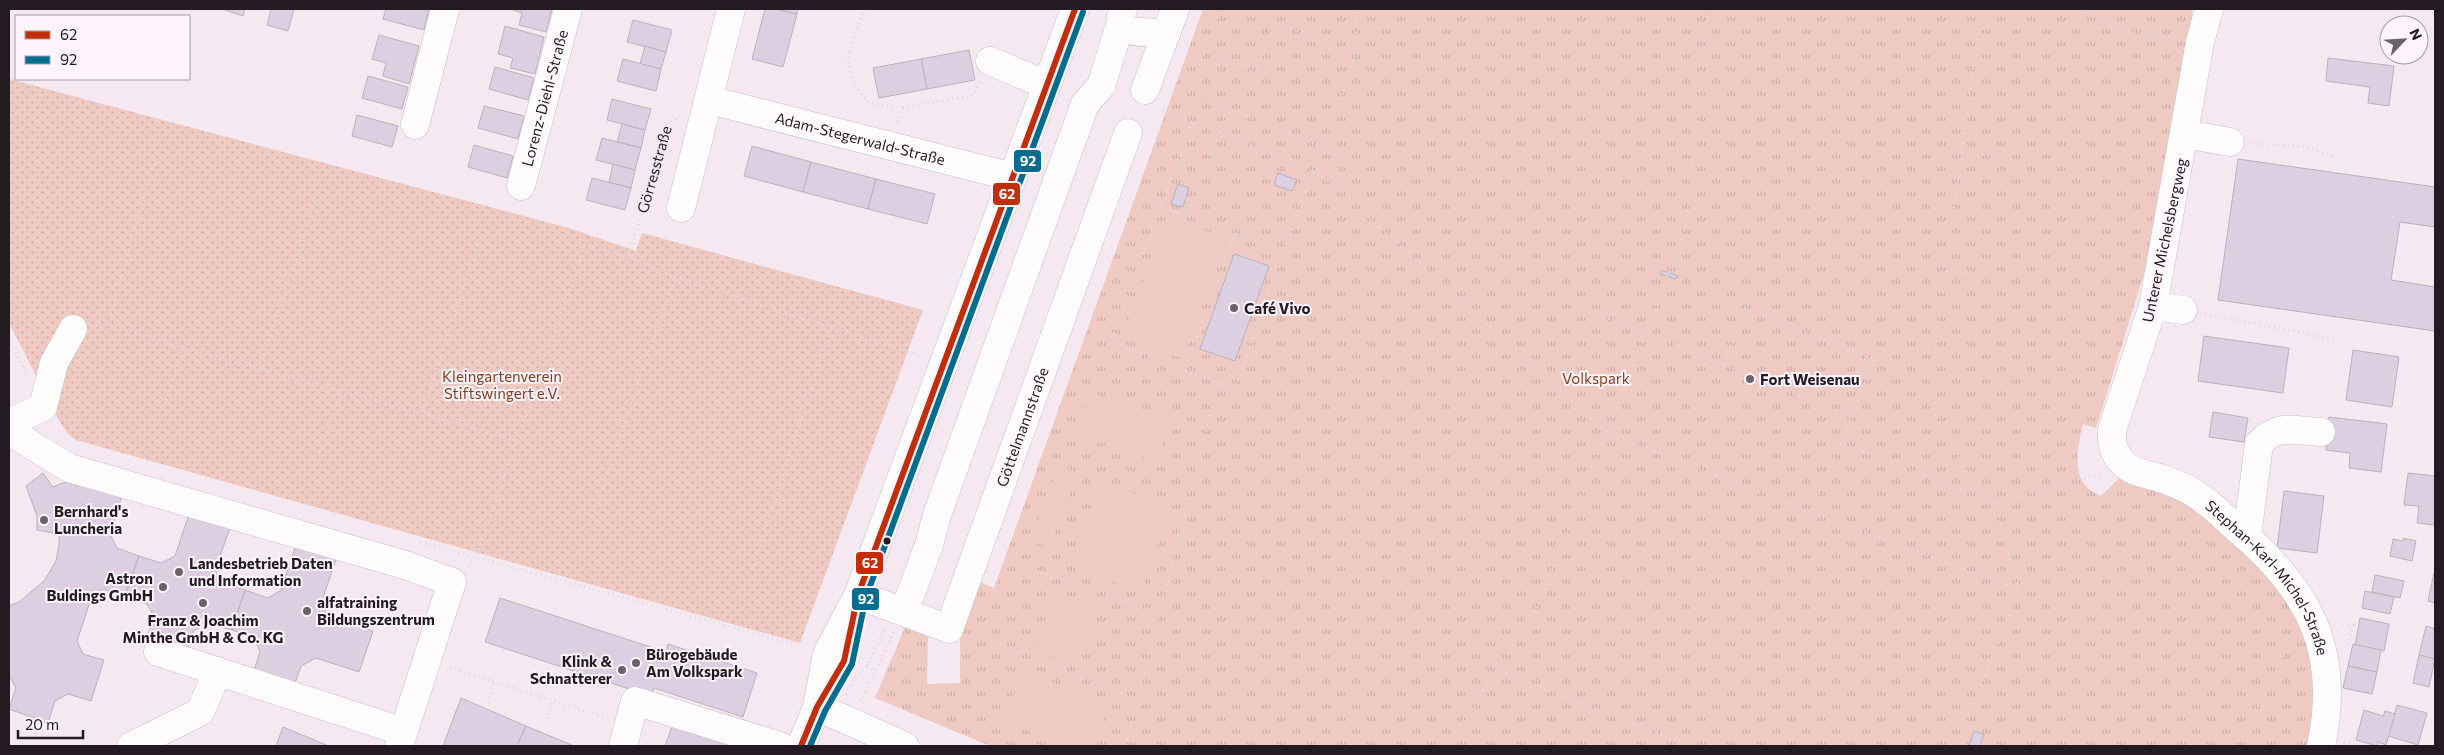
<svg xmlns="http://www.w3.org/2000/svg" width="2444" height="755" font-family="Commissioner,sans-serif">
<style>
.grass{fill:url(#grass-dots)}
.park{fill:url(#park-tufts)}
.pitch{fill:#efcac3}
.building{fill:#dccfe2;stroke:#bab2ba}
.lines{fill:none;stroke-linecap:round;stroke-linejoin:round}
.minor-casing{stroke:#cbc0c7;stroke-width:29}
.path{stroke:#dfdadd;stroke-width:3;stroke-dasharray:1 4;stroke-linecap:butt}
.minor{stroke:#fefcfd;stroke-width:28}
.bus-1-casing{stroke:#fef4fb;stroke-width:10}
.bus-2-casing{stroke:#fef4fb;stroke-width:10}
.bus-1{stroke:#c22e0c;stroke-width:6}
.bus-2{stroke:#006d8f;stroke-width:6}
.poi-dot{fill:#6c636a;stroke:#fef4fb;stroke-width:2}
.bus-dot{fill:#231b21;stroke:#fef4fb;stroke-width:2}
.labels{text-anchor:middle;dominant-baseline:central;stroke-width:4;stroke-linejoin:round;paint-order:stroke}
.street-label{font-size:15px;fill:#231b21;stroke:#fef4fb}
.poi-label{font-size:15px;font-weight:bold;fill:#231b21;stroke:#fef4fb;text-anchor:start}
.park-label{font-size:15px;fill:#893a1b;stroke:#fef4fb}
.line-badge{stroke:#fef4fb;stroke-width:2}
.badge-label{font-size:14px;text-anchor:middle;font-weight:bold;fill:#fff}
</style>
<defs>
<pattern id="grass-dots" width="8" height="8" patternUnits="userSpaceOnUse" patternTransform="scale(1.25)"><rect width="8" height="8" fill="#efcac3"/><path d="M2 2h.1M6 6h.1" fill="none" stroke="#cdada7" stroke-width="1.8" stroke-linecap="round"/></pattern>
<pattern id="park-tufts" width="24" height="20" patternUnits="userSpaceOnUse" patternTransform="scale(1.25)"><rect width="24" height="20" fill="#efcac3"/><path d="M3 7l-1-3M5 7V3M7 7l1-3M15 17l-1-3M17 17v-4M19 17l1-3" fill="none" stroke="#cdada7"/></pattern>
</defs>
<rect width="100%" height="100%" fill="#f5e8f1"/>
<!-- grass -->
<polygon class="grass" points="9,79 569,228 636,251 642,233 923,310 800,643 76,440 69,435 61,424 9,323"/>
<!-- park -->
<path class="park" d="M 1203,9 L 2193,9 L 2148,261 L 2096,428 L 2083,424 C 2077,452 2069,483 2101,496 L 2120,477 L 2199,505 L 2273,573 L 2309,642 L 2317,705 L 2309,746 L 990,746 L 875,698 L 905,627 L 928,636 L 927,684 L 960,683 L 960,617 L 972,579 L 994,588 Z"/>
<!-- pitch -->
<g class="pitch">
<polygon points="1167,216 1227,238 1183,359 1122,337"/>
<polygon points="1088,391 1171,420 1156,462 1074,433"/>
<polygon points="1059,466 1078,473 1049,548 1030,541"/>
<polygon points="1101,481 1172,508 1141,592 1069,565"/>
<polygon points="1057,591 1099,607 1077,666 1035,651"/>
<polygon points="1023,671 1110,704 1094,746 1069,746 1004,722"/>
</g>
<!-- building -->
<g class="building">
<polygon points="222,9 245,9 243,16"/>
<polygon points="271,9 294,9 288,31 267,25"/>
<polygon points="386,9 429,9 424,30 383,19"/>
<polygon points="510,9 552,9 546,32 519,25 522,13"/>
<polygon points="765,9 775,9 797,14 783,67 752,59"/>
<polygon points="775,9 798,9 797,14"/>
<polygon points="633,20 672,30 666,52 627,42"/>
<polygon points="505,26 544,37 535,74 510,68 513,58 498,54"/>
<polygon points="379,35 419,46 409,84 383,76 386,63 372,59"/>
<polygon points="645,46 666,52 661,69 640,64"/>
<polygon points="969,50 975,80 927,89 921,59"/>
<polygon points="2328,58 2394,66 2389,106 2368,103 2370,87 2326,81"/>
<polygon points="623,59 661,69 656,91 617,81"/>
<polygon points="921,59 927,89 879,98 873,68"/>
<polygon points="495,67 534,78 528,100 489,89"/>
<polygon points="368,76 408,87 402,109 362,98"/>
<polygon points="612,99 651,109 645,130 607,120"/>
<polygon points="484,106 524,116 518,139 478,128"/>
<polygon points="357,115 398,126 392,147 352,136"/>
<polygon points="622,124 645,130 641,148 617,142"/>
<polygon points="602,138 641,148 635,170 596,160"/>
<polygon points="474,145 513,156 507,178 468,167"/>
<polygon points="752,146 811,162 803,192 744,176"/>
<polygon points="2238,159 2435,187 2435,227 2400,222 2391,280 2435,287 2435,331 2218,300"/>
<polygon points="811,162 876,179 868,209 803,192"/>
<polygon points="613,164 635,170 631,188 609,182"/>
<polygon points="1278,173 1297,180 1292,191 1274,185"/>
<polygon points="592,178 631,188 625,210 586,200"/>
<polygon points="876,179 935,194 927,224 868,209"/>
<polygon points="1178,184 1189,188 1183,207 1171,204"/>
<polygon points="1234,254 1269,266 1235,361 1200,349"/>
<polygon points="1662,270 1678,276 1676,279 1660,274"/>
<polygon points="2204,336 2289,348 2283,393 2198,381"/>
<polygon points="2353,350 2399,357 2392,407 2346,400"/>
<polygon points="2213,412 2248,418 2244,442 2209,437"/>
<polygon points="2329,417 2387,424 2381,472 2349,468 2350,453 2326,450"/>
<polygon points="43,473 53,487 73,479 76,486 82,484 124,490 110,534 117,548 139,556 125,596 103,589 92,596 77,641 83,654 104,660 91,701 68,694 55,701 48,723 9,709 16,688 9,675 9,606 19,602 44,581 56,561 59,544 59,534 37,530 37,516 26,486"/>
<polygon points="2408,473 2435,476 2435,525 2417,523 2419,506 2404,505"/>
<polygon points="2284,491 2324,496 2317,553 2277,548"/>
<polygon points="190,511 231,525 215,570 222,583 245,590 232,630 208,624 194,630 187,652 147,638 154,616 147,604 125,596 139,556 161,563 175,556"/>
<polygon points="2403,538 2416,541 2412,561 2390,556 2393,539 2403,541"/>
<polygon points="296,545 336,559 321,604 329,617 373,631 359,672 316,658 301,666 293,689 252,676 260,652 254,638 232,630 245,590 268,598 281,590"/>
<polygon points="2434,573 2435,573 2435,603 2428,601"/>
<polygon points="2375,575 2404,581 2400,598 2372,592"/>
<polygon points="2365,591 2394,597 2390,614 2362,608"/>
<polygon points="500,598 666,652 668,644 757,673 743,717 654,688 651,696 485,642"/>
<polygon points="2360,618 2389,624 2384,651 2355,645"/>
<polygon points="2426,626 2435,629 2435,659 2419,655"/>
<polygon points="2353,644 2381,650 2377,672 2348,666"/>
<polygon points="2419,655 2435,659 2429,687 2413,683"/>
<polygon points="2348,666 2377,672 2372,694 2343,688"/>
<polygon points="461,698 526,726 517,746 443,746"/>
<polygon points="2397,705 2427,713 2418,745 2388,736"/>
<polygon points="2364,710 2383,716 2385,711 2395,714 2386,745 2378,742 2377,746 2356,740"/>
<polygon points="674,721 733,743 732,746 665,746"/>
<polygon points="526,726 574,746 517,746"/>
<polygon points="283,727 329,746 276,746"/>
<polygon points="1974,731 1984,735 1980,746 1969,746"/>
</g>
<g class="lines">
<defs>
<g id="minor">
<path d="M 1123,9 C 1111,39 1150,30 1166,34"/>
<path id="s2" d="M 2209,9 L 2200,42 L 2153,306 L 2112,430 C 2111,443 2114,455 2124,464 C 2133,473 2151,475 2163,479 C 2174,483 2188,488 2197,495 C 2211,504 2223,516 2235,527 C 2308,588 2342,649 2321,746"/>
<polyline points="990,61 1047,85"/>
<polyline points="1145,90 1175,9"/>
<path id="s3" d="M 709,100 L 1013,177"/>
<polyline points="415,125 445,9"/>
<polyline points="2185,134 2230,142"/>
<path id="s4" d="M 521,186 L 568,9"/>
<polyline points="681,208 731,9"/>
<polyline points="2153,306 2183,310"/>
<polyline points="9,423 43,407 54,363 73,329"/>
<polyline points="9,431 69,468 405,565 452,582 399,746"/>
<path d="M 2247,536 L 2259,444 C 2276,423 2296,431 2321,432"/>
<path id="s5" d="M 858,595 L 949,629 L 1128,133"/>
<polyline points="904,612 929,545 937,515 1085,104 1101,86 1121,22"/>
<polyline points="158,652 404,732"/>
<polyline points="817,707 905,746"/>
<polyline points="131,746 200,712 218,671"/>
<polyline points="623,746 635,701 780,746"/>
<polyline points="801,746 817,707 827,654 858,595 1075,9"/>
</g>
</defs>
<!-- minor casing -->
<use href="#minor" class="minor-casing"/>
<!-- path -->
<g class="path">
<path d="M 864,9 C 849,47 837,71 871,104 L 903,108 L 897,124"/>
<polyline points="1981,9 1928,403 1982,500 1994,504 2100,474"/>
<polyline points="2078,9 2126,31 2178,39"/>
<polyline points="903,108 974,95 980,82"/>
<polyline points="1181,117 1220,9"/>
<polyline points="1192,122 1111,342 1220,383"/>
<polyline points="2253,143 2307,147 2335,157"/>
<polyline points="1323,147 1357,50 1355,9"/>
<polyline points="1962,153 1994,156"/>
<polyline points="1314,171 1346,196 1606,432 1811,513 2019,589"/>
<polyline points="1329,182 1343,163 1323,147 1208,101 1220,59 1257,70 1274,22 1355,57"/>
<polyline points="1161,206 1283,251"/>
<polyline points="1186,215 1229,109"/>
<polyline points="629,257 675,277 921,356"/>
<polyline points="1946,271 1978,275"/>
<polyline points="1669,273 1686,227 1708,9"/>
<polyline points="1590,311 1851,416"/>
<polyline points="2205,314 2305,333 2337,342"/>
<polyline points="109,324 155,156"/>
<polyline points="96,326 109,324 183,348 517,440"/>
<polyline points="9,336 43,332"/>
<polyline points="9,339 26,374"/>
<polyline points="1723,365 1745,309 1875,360 1811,513"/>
<polyline points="259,369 315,200"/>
<polyline points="1184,370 1235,233"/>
<polyline points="165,405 183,348"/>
<polyline points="423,412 478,242"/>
<polyline points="1840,442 1981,499"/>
<polyline points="320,452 341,392"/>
<polyline points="589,526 675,277"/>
<polyline points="420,542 798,645"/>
<path id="s1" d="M 468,566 L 475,558 L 585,246 L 629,257 L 667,123 L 680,116"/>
<polyline points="752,570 831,327"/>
<polyline points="1037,571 1160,613"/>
<polyline points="2343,624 2353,625 2347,647"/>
<polyline points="972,635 987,639 1138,700"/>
<polyline points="867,666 876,670"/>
<polyline points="450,667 606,718"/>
<polyline points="1498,669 1568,699 1692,746"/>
<polyline points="846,695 854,679 867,666 885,629"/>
<polyline points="861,701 894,632"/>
<polyline points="488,703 494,682"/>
<polyline points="544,723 553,701"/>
<polyline points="2344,742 2363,746"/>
<polyline points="1126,746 1214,397 1220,383 1235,389 1283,251 1314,171 1160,109"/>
<polyline points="1447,746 1537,608 1668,276"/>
<polyline points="1957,746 2019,589 1994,504"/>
<polyline points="2237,746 2275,674 2291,637"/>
</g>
<!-- minor -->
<use href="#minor" class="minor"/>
<defs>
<polyline id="bus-1" points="801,746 817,707 844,661 858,595 1075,9"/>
<polyline id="bus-2" points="810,746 825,711 852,664 866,597 1083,12"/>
</defs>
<!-- bus-1 casing -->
<use href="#bus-1" class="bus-1-casing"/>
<!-- bus-2 casing -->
<use href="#bus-2" class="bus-2-casing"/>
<!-- bus-1 -->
<use href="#bus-1" class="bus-1"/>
<!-- bus-2 -->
<use href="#bus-2" class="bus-2"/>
</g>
<!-- markers -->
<g class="poi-dot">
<circle cx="1234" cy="308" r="5"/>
<circle cx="1750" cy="379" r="5"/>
<circle cx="44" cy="520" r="5"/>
<circle cx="179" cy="572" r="5"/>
<circle cx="163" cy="587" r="5"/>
<circle cx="203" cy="603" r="5"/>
<circle cx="307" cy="611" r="5"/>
<circle cx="636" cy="663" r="5"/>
<circle cx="622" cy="670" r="5"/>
</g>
<circle class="bus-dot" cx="887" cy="541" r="4.5"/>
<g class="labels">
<!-- street labels -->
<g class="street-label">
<text stroke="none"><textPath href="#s4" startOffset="91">Lorenz-Diehl-Straße</textPath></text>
<text stroke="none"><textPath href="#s3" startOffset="156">Adam-Stegerwald-Straße</textPath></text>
<text stroke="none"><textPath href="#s1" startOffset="478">Görresstraße</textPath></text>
<text transform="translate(2164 240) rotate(-78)">Unterer Michelsbergweg</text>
<text stroke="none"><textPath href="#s5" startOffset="312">Göttelmannstraße</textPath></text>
<text stroke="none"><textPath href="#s2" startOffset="661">Stephan-Karl-Michel-Straße</textPath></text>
</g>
<!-- poi labels -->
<g class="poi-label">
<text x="1244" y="308">Café Vivo</text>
<text x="1760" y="379">Fort Weisenau</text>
<text x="54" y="511">Bernhard's<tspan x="54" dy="17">Luncheria</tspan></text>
<text x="189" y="563">Landesbetrieb Daten<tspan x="189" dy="17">und Information</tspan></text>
<text x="153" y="578" text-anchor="end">Astron<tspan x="153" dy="17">Buldings GmbH</tspan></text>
<text x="317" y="602">alfatraining<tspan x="317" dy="17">Bildungszentrum</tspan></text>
<text x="203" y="620" text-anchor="middle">Franz &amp; Joachim<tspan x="203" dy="17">Minthe GmbH &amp; Co. KG</tspan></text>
<text x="646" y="654">Bürogebäude<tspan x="646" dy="17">Am Volkspark</tspan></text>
<text x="612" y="661" text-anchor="end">Klink &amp;<tspan x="612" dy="17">Schnatterer</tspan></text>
</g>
<!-- park labels -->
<g class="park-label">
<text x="502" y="376">Kleingartenverein<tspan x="502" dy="17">Stiftswingert e.V.</tspan></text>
<text x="1596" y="378">Volkspark</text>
</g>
</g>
<g class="line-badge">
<rect x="1013" y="149" width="29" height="24" rx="5" fill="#006d8f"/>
<rect x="992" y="182" width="29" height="24" rx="5" fill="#c22e0c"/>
<rect x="855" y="551" width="29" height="24" rx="5" fill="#c22e0c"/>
<rect x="851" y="587" width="29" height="24" rx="5" fill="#006d8f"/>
</g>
<g class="badge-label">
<text x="1028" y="166">92</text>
<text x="1007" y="199">62</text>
<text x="870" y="568">62</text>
<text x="866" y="604">92</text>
</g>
<!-- border -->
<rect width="2444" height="755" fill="none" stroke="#231b21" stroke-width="20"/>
<!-- legend -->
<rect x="15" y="15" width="175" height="65" fill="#fef4fb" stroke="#a69da4"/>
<rect x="25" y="31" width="25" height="8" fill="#c22e0c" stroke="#a69da4"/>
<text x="60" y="40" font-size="15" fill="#231b21">62</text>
<rect x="25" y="56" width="25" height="8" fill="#006d8f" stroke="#a69da4"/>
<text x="60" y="65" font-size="15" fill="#231b21">92</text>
<!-- north arrow -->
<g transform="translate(2404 40) rotate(65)"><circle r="24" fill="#fef4fb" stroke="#a69da4"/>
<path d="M0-4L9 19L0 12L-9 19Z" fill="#6c636a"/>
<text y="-8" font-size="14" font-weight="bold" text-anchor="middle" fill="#231b21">N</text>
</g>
<!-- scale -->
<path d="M18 730v8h65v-8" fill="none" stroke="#231b21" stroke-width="2.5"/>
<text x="25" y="730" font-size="15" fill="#231b21" stroke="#fef4fb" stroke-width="4" paint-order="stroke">20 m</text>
</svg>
